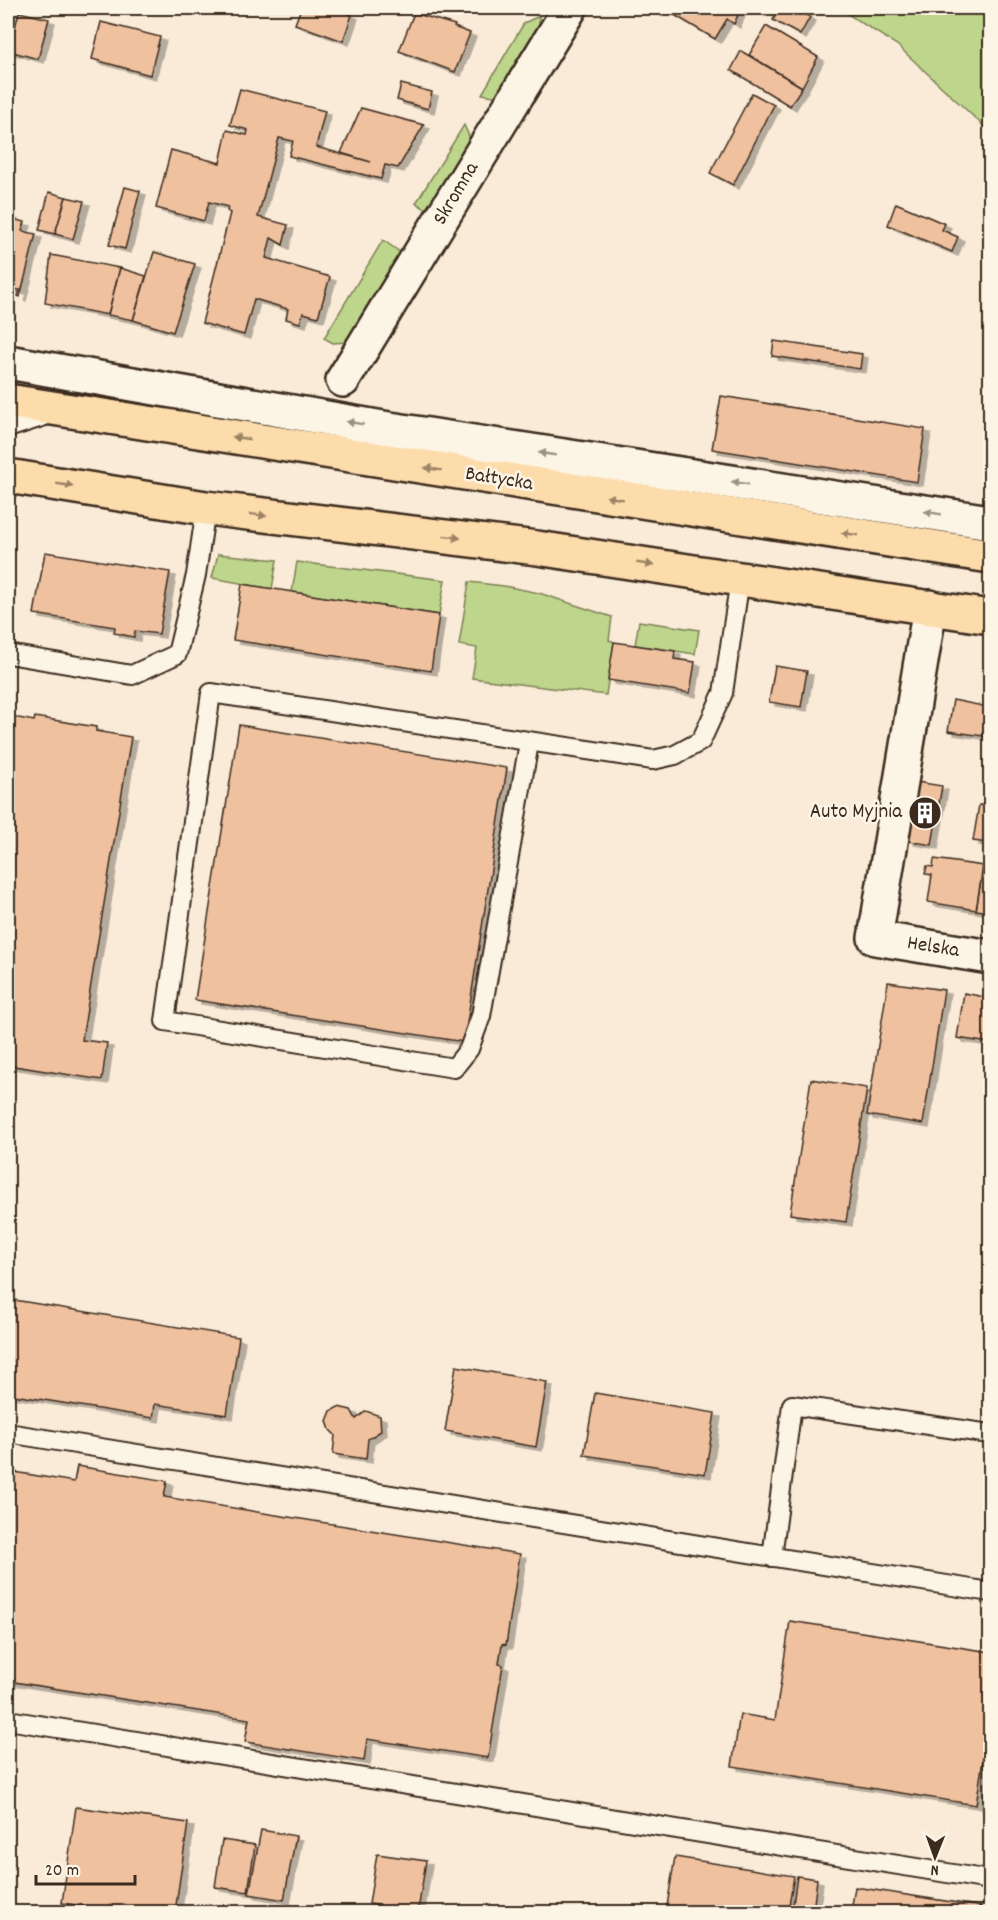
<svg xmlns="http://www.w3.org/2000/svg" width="998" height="1920" font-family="Dekko,sans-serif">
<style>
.green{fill:#bed68c;stroke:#7c8055;stroke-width:1.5}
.building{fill:#efc19f;stroke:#3b2a1e;stroke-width:1.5;filter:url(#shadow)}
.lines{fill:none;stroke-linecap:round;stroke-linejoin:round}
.lane-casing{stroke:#3b2a1e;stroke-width:22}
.street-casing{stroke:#3b2a1e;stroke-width:38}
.primary-casing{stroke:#3b2a1e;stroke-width:38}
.lane{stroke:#fcf5e5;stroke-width:18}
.street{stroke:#fcf5e5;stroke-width:33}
.primary{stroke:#fddcac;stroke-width:33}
.oneway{fill:#9c9082}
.oneway2{fill:#9c8365}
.labels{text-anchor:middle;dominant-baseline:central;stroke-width:5;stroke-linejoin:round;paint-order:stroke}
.street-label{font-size:21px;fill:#3b2a1e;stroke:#fcf5e5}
.poi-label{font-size:21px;fill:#3b2a1e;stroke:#fcf5e5;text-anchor:end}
</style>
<defs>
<filter id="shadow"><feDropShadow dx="6" dy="4" stdDeviation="0" flood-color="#0004"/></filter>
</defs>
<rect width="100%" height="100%" fill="#f9ebd7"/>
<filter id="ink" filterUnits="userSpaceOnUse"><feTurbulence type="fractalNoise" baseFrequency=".0167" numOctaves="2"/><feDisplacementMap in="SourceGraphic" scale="12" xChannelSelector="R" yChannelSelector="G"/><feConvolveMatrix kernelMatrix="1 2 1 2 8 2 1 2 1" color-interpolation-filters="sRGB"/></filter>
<g filter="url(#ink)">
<!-- green -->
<g class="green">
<polygon points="838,8 990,8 990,132 897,45"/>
<polygon points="539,16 539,28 499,97 482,94 524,23"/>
<polygon points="464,125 472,143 430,212 416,203"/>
<polygon points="383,240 404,255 347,342 333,343 324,338"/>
<polygon points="218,554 277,560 272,589 212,578"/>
<polygon points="297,562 445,580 439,615 292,592"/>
<polygon points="469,582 504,586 539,593 612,617 609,640 614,642 606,695 472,678 477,648 459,645"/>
<polygon points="639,621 699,630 695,654 635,645"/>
</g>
<!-- building -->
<g class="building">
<polygon points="301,8 346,8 345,12 352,15 343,41 295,24"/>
<polygon points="674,8 741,8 734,24 727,19 715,39 671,13"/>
<polygon points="780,8 793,8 810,17 800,35 773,20"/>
<polygon points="19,12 49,19 38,59 9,51"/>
<polygon points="414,13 455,25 454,27 470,33 455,72 399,51"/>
<polygon points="101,22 160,37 150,75 92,59"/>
<polygon points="766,26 818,57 802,87 749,55"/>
<polygon points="741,51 802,87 790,106 731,70"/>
<polygon points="401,84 432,92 428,109 397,100"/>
<polygon points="240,89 325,111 316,147 371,162 341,153 361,108 424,125 398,168 385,165 381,179 289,156 293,141 279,138 258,217 288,225 283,245 271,238 266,258 330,277 318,317 303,313 300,323 286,319 288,309 254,299 244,335 202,323 230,213 227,211 228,207 209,202 204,221 156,208 171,150 220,163 227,130 247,135 248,130 230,125"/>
<polygon points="752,93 774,105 733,185 710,173"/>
<polygon points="125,187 140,191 125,249 109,245"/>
<polygon points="49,192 66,197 55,234 39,230"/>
<polygon points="66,197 84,201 73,239 55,234"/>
<polygon points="896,203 945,224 942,230 958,237 952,252 888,225"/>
<polygon points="8,218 25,222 22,231 36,234 20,297 18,296 20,290 8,288"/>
<polygon points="154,252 195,264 173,332 133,320"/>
<polygon points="51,255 120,268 108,315 45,303"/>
<polygon points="120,268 146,276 133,320 108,315"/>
<polygon points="774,341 862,354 860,369 772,356"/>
<polygon points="721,396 925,429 917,482 712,449"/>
<polygon points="45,552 170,572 159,634 135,631 134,637 114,633 115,627 34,614"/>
<polygon points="242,584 439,615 431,671 233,640"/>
<polygon points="614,642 675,651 674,659 695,662 690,693 608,680"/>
<polygon points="775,666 807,671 801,707 769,702"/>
<polygon points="953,700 988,707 983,736 948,731"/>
<polygon points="8,716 34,721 35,717 96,727 96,731 131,737 82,1040 107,1043 102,1080 8,1065"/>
<polygon points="239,725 507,768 464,1042 195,1000"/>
<polygon points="917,782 942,786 932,845 908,841"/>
<polygon points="979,805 990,806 990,838 988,843 973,841"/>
<polygon points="985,858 990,858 990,912 976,910"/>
<polygon points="934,859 983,866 976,910 928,902 932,875 925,874 927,866 933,867"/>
<polygon points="888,982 944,990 923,1124 867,1115"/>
<polygon points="964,993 990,998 990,1043 957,1038"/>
<polygon points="811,1079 867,1088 846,1222 790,1214"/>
<polygon points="8,1299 239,1337 227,1415 155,1404 153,1418 8,1394"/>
<polygon points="456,1366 547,1382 536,1447 445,1431"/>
<polygon points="595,1393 715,1413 705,1474 584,1455"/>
<polygon points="338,1407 351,1410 356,1419 366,1411 380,1416 381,1431 368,1439 366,1459 333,1454 335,1435 330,1430 327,1421 331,1411"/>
<polygon points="77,1466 167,1481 164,1497 520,1554 506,1645 502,1644 499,1664 503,1665 488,1758 367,1739 364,1761 245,1742 249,1719 8,1681 8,1471 74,1482"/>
<polygon points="790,1621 990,1652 990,1715 976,1805 732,1766 740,1714 775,1720"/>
<polygon points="76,1807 188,1823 175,1912 127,1912 62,1903"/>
<polygon points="261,1830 296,1836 284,1900 249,1894"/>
<polygon points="222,1840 255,1845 248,1892 215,1887"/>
<polygon points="377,1854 426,1861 418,1911 369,1904"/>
<polygon points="675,1857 794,1876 788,1912 666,1912"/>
<polygon points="797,1876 817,1879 813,1912 792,1912"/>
<polygon points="855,1887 990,1908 990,1912 851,1912"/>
</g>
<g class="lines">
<defs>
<g id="lane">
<polyline points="8,428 51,414"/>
<polyline points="8,654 132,675 177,654 196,575 206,508"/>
<polyline points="529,743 481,1016 469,1049 454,1068 165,1021 211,693 653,760 675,755 701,741 723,693 740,579"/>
<polyline points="8,1433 990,1592"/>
<polyline points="772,1557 792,1405 990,1434"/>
<polyline points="8,1720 990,1880"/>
</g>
<g id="street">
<polyline points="8,362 383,428 990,522"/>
<polyline points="343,380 570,8"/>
<polyline points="930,607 875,938 990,957"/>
</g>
<g id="primary">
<polyline points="8,401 990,556"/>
<polyline points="8,476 206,508 537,548 990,617"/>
</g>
</defs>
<!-- lane casing -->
<use href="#lane" class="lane-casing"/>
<!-- street casing -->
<use href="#street" class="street-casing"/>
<!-- primary casing -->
<use href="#primary" class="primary-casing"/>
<!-- lane -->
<use href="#lane" class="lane"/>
<!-- street -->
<use href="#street" class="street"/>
<!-- primary -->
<use href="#primary" class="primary"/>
</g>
<!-- one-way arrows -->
<defs><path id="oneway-solid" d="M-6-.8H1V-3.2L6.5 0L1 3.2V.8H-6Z" transform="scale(1.5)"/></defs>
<g class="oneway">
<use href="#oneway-solid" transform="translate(355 423) rotate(-171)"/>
<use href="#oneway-solid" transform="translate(547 454) rotate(-171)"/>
<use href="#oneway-solid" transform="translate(740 483) rotate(-171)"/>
<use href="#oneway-solid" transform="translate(933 513) rotate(-171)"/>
</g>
<g class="oneway2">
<use href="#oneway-solid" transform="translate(241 438) rotate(-171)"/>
<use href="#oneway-solid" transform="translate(433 469) rotate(-171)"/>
<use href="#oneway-solid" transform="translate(65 485) rotate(9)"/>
<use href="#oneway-solid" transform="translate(615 498) rotate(-171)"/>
<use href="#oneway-solid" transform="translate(258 515) rotate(7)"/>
<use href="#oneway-solid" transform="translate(850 534) rotate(-171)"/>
<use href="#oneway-solid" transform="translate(452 537) rotate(7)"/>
<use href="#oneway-solid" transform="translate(645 564) rotate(9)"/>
</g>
</g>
<!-- icons -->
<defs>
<symbol id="building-disc" viewBox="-11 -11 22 22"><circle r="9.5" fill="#3b2a1e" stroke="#fcf5e5"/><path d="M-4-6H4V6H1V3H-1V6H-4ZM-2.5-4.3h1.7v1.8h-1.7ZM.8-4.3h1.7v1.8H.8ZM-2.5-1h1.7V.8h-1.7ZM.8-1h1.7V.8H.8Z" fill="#fff"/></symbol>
</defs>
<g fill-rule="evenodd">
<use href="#building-disc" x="906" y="794" width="38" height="38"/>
</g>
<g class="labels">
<!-- street labels -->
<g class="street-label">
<text transform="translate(457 194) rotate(-59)">Skromna</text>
<text transform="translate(499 480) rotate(9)">Bałtycka</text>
<text transform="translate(933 948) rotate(9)">Helska</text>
</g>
<!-- poi labels -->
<g class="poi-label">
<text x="902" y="813">Auto Myjnia</text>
</g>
</g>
<!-- margin -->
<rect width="998" height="1920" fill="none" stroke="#fcf5e5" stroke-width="30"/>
<rect x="15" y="15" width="968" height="1890" fill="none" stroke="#3b2a1e" stroke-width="2" filter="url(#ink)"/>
<!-- north arrow -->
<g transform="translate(935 1857) rotate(181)" stroke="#fcf5e5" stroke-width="4.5" paint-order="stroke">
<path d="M0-4.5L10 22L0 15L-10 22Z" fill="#3b2a1e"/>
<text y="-9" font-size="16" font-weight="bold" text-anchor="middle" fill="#3b2a1e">N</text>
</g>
<!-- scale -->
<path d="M36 1875v9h99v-9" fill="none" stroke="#3b2a1e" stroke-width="3"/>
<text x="45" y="1875" font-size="18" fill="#3b2a1e" stroke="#fcf5e5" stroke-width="4.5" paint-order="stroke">20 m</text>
</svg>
